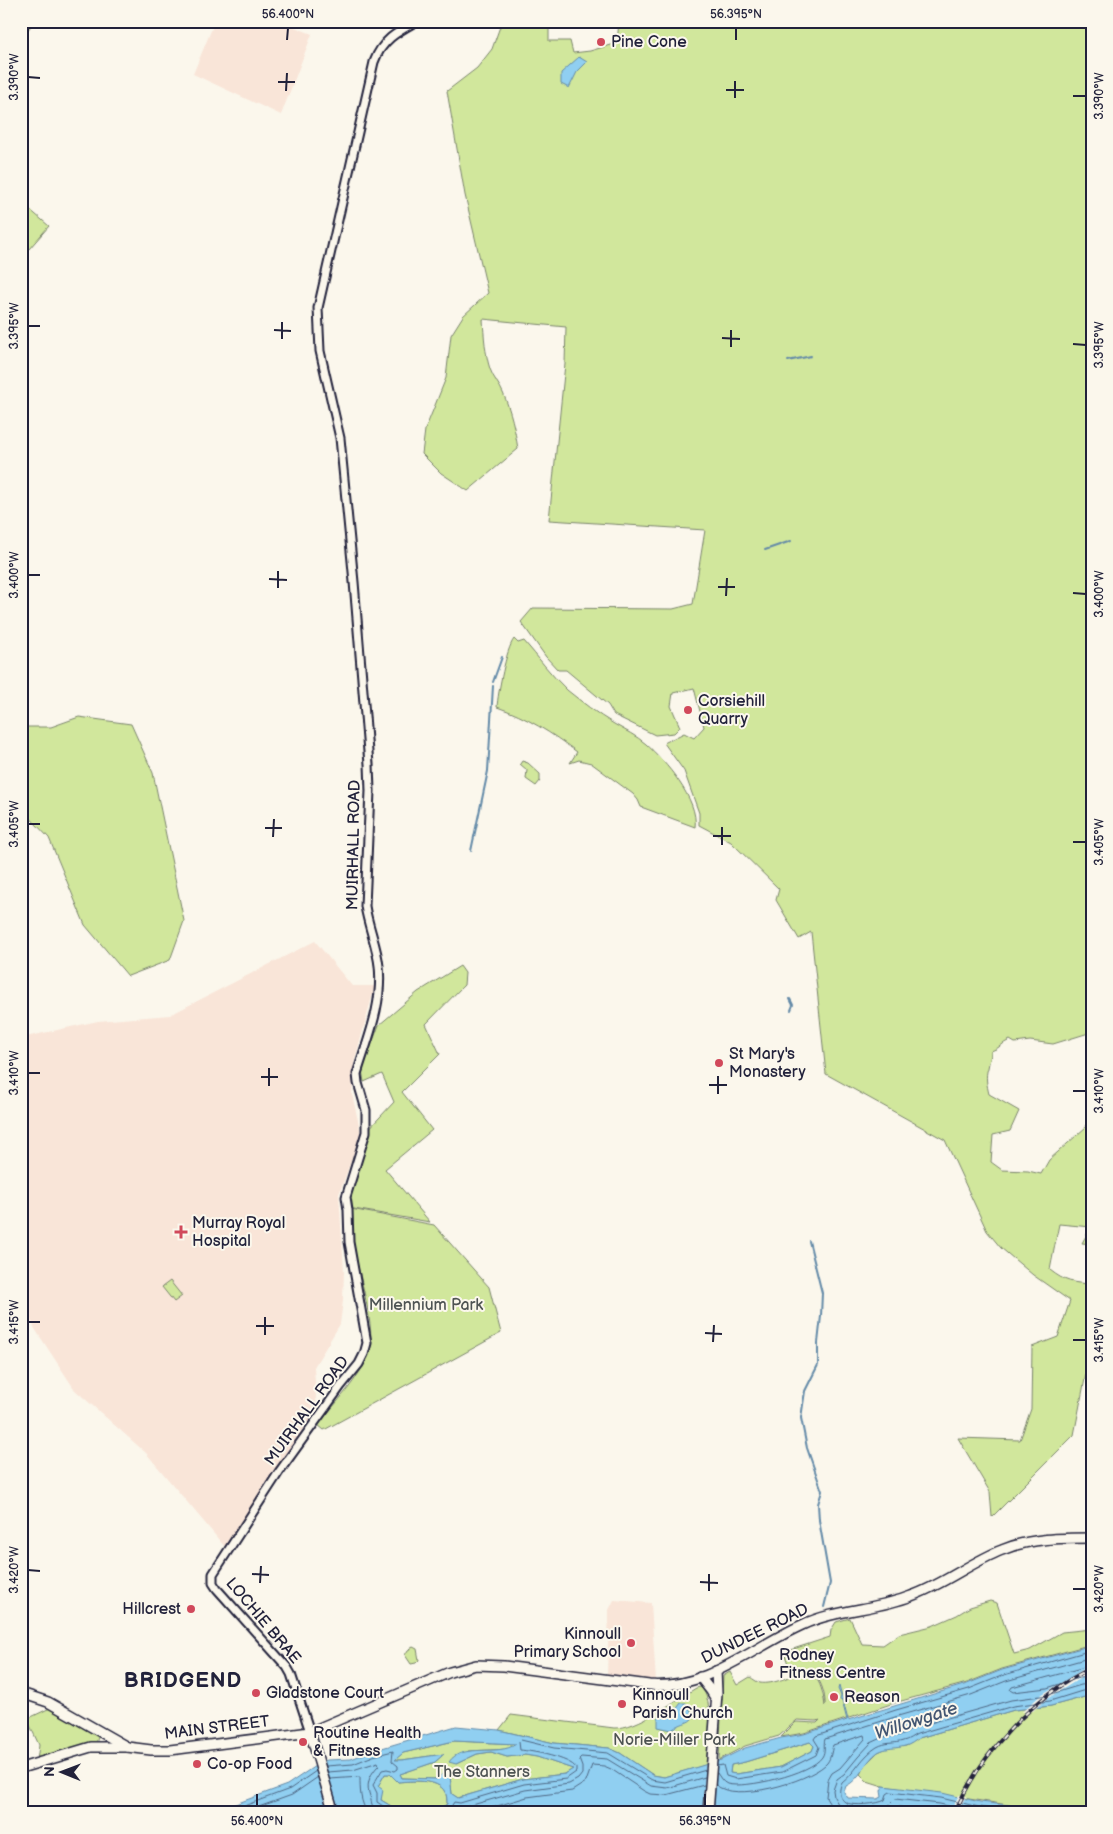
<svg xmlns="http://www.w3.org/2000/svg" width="1113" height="1834" font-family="'Balsamiq Sans',sans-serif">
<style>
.built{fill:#f9e5d8}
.green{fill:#d1e79c;stroke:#7a846c}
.water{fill:#90cff1;stroke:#648aa8;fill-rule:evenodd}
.pier{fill:#fbf7ec}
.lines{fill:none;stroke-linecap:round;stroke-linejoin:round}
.shore{stroke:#4e6784;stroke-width:1}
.stream{stroke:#648aa8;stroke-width:2}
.tertiary-casing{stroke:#22223b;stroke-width:11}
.primary-casing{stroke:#22223b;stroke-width:12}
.tertiary{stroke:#fbf7ec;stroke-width:7}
.primary{stroke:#fbf7ec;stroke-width:9}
.rail-casing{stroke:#22223b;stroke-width:4}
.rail{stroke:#fbf7ec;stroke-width:2;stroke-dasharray:5.5;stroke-linecap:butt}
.ticks{fill:none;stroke:#22223b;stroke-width:2}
.poi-dot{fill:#d1495b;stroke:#fbf7ec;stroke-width:2}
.labels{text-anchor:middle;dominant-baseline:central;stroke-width:4;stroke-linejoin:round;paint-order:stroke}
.poi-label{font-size:16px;fill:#22223b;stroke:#fbf7ec;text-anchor:start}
.street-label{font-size:16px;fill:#22223b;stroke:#fbf7ec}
.park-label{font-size:16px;fill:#4e5353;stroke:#fbf7ec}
.water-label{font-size:18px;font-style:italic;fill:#435672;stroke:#fbf7ec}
.district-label{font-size:21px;font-weight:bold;letter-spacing:1px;fill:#22223b;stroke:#fbf7ec}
.neatline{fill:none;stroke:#22223b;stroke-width:2}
.ticks-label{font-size:12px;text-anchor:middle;fill:#22223b}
</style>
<rect width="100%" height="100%" fill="#fbf7ec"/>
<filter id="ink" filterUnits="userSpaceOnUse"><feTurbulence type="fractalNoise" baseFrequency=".02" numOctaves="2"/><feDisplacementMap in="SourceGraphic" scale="10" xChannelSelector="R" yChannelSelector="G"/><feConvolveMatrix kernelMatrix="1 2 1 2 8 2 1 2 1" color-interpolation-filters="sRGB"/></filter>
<g filter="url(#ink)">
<!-- built -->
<g class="built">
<polygon points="215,21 280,21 312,34 281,115 193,74"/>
<polygon points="315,941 352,986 375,986 354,1063 352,1094 361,1134 339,1194 344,1271 343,1301 340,1324 314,1367 317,1413 225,1547 146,1453 75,1390 35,1329 24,1307 21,1296 21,1185 25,1153 21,1106 21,1038 98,1021 170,1015"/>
<polygon points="614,1600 651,1603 656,1682 607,1676 609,1610"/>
</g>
<!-- green -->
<g class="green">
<polygon points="24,21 35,21 21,38 21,25"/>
<path d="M 502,21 L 549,21 L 549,41 L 570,41 L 573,53 L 590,51 L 617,43 L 619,21 L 1092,21 L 1092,1032 L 1053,1044 L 1030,1041 L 1015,1043 L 1010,1040 C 1002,1043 999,1049 991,1051 C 991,1058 989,1061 988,1068 C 985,1076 987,1086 989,1094 L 1019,1111 L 1010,1131 L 993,1135 L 991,1162 L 1002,1170 L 1028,1171 L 1041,1174 L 1049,1160 L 1086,1127 L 1092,1097 L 1092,1244 L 1082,1243 L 1091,1227 L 1059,1224 L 1050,1270 C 1065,1282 1073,1283 1092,1284 L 1092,1343 L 1074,1435 L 992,1517 L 990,1492 L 958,1438 L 1020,1440 L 1031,1409 L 1032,1347 L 1058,1337 L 1070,1301 L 1033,1275 L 1001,1248 L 987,1231 L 945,1140 L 826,1074 L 811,932 L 799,939 L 776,900 L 779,889 L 731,842 L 699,825 L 699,813 L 684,771 L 664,743 L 684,733 L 694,738 L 704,727 L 694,688 L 673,693 L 671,706 L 680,727 L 674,733 L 655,735 L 614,715 L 608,705 L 566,670 L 558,670 L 546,657 L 521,622 L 533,608 L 673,609 L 693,604 L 705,530 L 549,520 L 565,364 L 566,327 L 483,319 C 484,336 485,353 490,369 C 493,378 500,385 503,393 C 511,411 515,430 518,449 L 468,491 L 441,473 L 422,454 L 425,430 L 446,378 L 451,335 L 463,316 L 488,293 L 465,195 L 447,91 L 477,68 L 492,49 Z"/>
<polygon points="21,202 49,226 29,249 21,242"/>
<path d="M 514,639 L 518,643 L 524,641 C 538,657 551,675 567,690 C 582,702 597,714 614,724 C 624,730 637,736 646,744 C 665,761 699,800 695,827 L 641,807 L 638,800 L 633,794 L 591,763 L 579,760 L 570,763 L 577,752 C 551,733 527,717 497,707 C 498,693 506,649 514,639 Z"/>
<polygon points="79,717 131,724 153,773 184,921 170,960 128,976 85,925 49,838 21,808 21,727 51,727"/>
<polygon points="522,761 528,763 540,774 540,781 536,786 526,779 527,770 520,764"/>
<polygon points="460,966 465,973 464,985 426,1024 440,1054 402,1092 432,1130 385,1169 430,1222 348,1208 352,1172 366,1132 394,1102 382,1074 364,1082 362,1070 379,1025 418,992"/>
<path d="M 351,1209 L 434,1225 L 489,1287 L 501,1333 L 324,1430 L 318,1425 C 335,1403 359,1380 369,1353 C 377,1329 358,1273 354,1247 C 352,1234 353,1221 351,1209 Z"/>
<polygon points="170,1281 182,1296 174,1302 162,1287"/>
<path d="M 990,1601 L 997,1603 L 1014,1654 L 1030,1650 L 1062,1632 L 1092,1629 L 1092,1644 L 1002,1669 L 967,1683 L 894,1703 L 804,1733 L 781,1737 L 796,1722 L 817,1723 L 820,1720 L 817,1721 L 797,1720 L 779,1736 L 745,1746 L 719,1760 L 723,1676 L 730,1672 L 737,1685 L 750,1677 C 753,1679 757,1682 760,1683 C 789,1687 817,1646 825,1706 C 826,1695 820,1674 808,1671 C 803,1670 796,1672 791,1673 L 784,1652 L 830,1637 L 831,1630 L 836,1622 L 850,1618 L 862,1644 L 883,1645 L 899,1634 L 932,1626 L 957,1615 L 970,1607 Z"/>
<polygon points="413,1647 417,1649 419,1660 416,1663 411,1664 405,1655 408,1650"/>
<path d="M 700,1687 C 716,1699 707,1747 706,1765 L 664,1777 L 653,1775 L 620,1753 L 609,1748 L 554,1743 L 499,1730 L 511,1715 L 614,1728 C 637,1729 676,1700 696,1688 Z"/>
<polygon points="1092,1695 1092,1813 1045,1813 1015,1806 883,1786 867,1781 860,1774 866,1764 878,1752 887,1748 906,1746 919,1738 1014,1710 1051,1706"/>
<polygon points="50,1708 99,1735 96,1743 37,1761 39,1745 27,1719"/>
<polygon points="454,1741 516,1744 510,1749 468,1751 456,1764 477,1754 491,1752 507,1757 525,1755 537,1757 573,1769 565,1774 523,1779 458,1798 452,1794 450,1776 446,1770 437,1779 402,1778 400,1774 435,1762 444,1754 402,1760 394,1760 403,1753"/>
<polygon points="810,1742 814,1746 812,1751 781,1767 736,1774 730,1773 731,1765 745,1762"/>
<path d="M 385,1774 L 390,1774 L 398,1782 C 410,1781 438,1778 445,1792 C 447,1795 447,1801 447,1804 L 433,1813 L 392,1813 L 391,1806 L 381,1800 L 381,1795 L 378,1786 Z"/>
<polygon points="307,1806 316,1806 333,1813 296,1813"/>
</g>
<!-- water -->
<g class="water">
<polygon points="579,57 587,62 577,72 569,88 561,84 561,73"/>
<path d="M 1092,1645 L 1092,1695 L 1051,1706 L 1014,1710 L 919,1738 C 915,1741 910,1745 905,1746 C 896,1749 887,1747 878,1752 C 865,1761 860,1780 846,1786 L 844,1792 L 848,1798 L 878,1799 L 882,1797 L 881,1791 L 883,1786 L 942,1793 L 980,1802 L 1015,1806 L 1045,1813 L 433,1813 L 447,1804 C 447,1801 447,1795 445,1792 C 438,1778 410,1781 398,1782 L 390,1774 L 385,1774 L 378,1786 L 383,1790 L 381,1800 L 391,1806 L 392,1813 L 333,1813 L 316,1806 L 308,1806 L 296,1813 L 211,1813 L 287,1785 L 318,1764 L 327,1760 L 351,1759 L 372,1751 L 456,1726 L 499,1730 L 554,1743 L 609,1748 L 620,1753 L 653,1775 L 664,1777 L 721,1760 L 745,1748 L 781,1738 L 804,1734 L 847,1720 L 842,1701 L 840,1700 L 841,1696 L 838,1689 L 839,1686 L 848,1720 L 967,1684 L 1002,1670 ZM 454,1741 L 516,1744 C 499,1757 462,1742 449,1762 L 456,1764 L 477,1754 L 491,1752 L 507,1757 L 525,1755 L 537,1757 L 573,1769 L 565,1774 L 523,1779 L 458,1798 L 452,1794 L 450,1776 L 446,1770 L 437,1779 L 402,1778 L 400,1774 L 435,1762 L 444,1754 L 402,1760 L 395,1760 L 403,1753 ZM 810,1742 L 814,1746 L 812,1751 L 781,1767 L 736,1774 L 730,1773 L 731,1765 L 745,1762 Z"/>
<path d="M 681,1703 L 686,1703 C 703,1726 683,1719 672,1730 L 658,1727 L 658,1718 L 662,1715 L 672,1715 Z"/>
</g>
<!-- pier -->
<g class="pier">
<polygon points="1092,1664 1092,1671 1045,1700 1033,1711 1022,1712 1041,1695"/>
<polygon points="717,1759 713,1813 702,1813 706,1762"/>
<polygon points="959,1795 966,1796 957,1813 950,1813"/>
</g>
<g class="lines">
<!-- shore -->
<g class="shore">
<polyline points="1092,1665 1012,1687 1010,1690 1013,1692 1047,1688 1079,1678 1092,1677"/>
<polyline points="326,1766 353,1764 373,1756 393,1751 392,1761 398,1766 398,1769 395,1771 387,1769 382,1770 373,1785 377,1793 377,1802 386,1808 387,1813"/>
<polyline points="717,1766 723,1765 726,1776 736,1779 782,1772 816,1755 819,1747 814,1739 816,1736 896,1710 969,1689 1004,1675 1092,1650"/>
<path d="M 328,1772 L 353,1770 L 378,1762 L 379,1765 C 371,1773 366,1782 369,1793 C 373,1804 369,1805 380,1813"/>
<path d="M 717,1773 C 720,1777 722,1782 727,1784 C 745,1789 811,1774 822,1757 C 826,1751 823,1745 825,1739 L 898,1716 L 971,1695 L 1006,1681 L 1092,1657"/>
<path d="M 330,1779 L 360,1777 C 360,1789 360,1803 368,1813"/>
<path d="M 716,1785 C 735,1803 806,1782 825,1765 C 831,1760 831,1752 833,1745 L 864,1735 L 865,1739 L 840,1768 L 832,1773 L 828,1780 L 826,1797 L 836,1813"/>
<polyline points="225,1813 290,1789 316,1771"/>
<polyline points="242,1813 292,1795 318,1777"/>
<path d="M 443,1813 L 449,1810 L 454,1802 L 460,1803 L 524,1784 L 566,1779 L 576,1772 L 576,1768 C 570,1758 532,1751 520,1750 L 519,1742 L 521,1740 L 554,1748 L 608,1753 L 652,1780 L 665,1782 L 706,1770"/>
<polyline points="455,1813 458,1809 525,1790 569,1784 578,1779 582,1774 582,1767 579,1759 581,1757 607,1759 651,1786 667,1788 705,1777"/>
<polyline points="474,1813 527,1797 572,1791 586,1782 592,1765 604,1766 611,1769 644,1791 650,1794 666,1795 704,1785"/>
<polyline points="892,1813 899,1807 944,1813"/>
<polyline points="975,1813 940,1804 895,1799 888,1806 880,1810 847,1809 838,1804 834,1797 833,1790 837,1779 844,1774 858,1757 871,1743 884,1737 903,1735 916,1727 1011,1700 1048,1695 1081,1685 1092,1684"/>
<path d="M 1021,1813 L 979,1807 L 941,1798 L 890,1792 L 887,1794 L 885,1800 C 879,1804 852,1807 845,1802 C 838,1797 839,1789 842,1783 C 855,1773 862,1756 877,1747 C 886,1742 894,1744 903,1741 C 908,1740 913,1736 917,1734 L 1013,1706 L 1050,1701 L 1082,1691 L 1092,1690"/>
</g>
<!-- stream -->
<g class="stream">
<polyline points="788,361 811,356"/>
<polyline points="765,550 791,541"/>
<polyline points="493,682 502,657"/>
<polyline points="471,851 488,771 493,686"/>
<polyline points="790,999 793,1005 791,1010"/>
<polyline points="809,1241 822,1293 821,1316 818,1343 818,1365 805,1391 801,1418 807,1448 822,1491 818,1504 819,1520 830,1583 824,1607"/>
</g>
<defs>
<path id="tertiary" d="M 310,1732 L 291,1674 L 287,1667 L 217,1589 L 213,1583 L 213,1574 L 279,1472 L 341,1386 L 359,1364 L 364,1354 L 367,1343 L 349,1242 L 348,1210 L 346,1197 L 366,1132 L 366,1110 L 358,1083 L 357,1074 C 368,1038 383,1004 379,966 C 377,946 368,926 365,906 L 370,791 L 369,764 L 354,582 L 340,438 L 320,351 L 318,308 L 374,62 C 382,40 397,32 417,21"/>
<g id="primary">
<polyline points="700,1677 711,1691 716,1699"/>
<polyline points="21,1693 48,1702 127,1747"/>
<polyline points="310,1732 334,1813"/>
<path d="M 21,1768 L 91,1747 L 127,1747 L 151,1750 L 170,1750 L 310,1732 L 450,1672 L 476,1665 L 504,1666 L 649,1685 C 706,1690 753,1647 802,1625 C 836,1609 876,1610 911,1596 C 943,1585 971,1562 1002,1550 C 1030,1538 1062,1538 1092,1538"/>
<polyline points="708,1813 717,1693 716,1671"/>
</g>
</defs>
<!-- tertiary casing -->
<use href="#tertiary" class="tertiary-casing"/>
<!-- primary casing -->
<use href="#primary" class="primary-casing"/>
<!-- tertiary -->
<use href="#tertiary" class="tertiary"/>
<!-- primary -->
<use href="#primary" class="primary"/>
<defs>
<path id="rail" d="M 955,1813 C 978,1756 1036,1693 1092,1668"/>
</defs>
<!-- rail casing -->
<use href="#rail" class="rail-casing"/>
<!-- rail -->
<use href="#rail" class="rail"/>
</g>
</g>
<!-- ticks -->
<path class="ticks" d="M 287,40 L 288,28M 736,40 L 736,28M 28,77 L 40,78M 278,82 L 295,82M 726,90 L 744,90M 286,91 L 287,73M 1073,96 L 1086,96M 735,98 L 735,81M 28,326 L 40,326M 274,330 L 291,331M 722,338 L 740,339M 282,339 L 282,322M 1073,344 L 1086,345M 731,347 L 731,330M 28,575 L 40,575M 269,579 L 287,580M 718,587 L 735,587M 278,588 L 278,571M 1073,593 L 1086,594M 726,596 L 727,578M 28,824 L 40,824M 265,828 L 282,828M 713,836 L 731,836M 273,837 L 274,819M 1073,842 L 1086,842M 722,845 L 722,827M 28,1073 L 40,1073M 261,1077 L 278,1077M 709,1085 L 727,1085M 269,1086 L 269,1068M 1073,1091 L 1086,1091M 718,1094 L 718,1076M 28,1322 L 40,1322M 256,1326 L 274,1326M 705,1333 L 722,1334M 265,1335 L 265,1317M 1073,1340 L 1086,1340M 713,1342 L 714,1325M 28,1570 L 40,1571M 252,1574 L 269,1575M 700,1582 L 718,1583M 260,1583 L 261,1566M 1073,1589 L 1086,1589M 709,1591 L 709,1574M 257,1806 L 257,1794M 705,1806 L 705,1794"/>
<!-- markers -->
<g class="poi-dot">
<circle cx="601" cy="42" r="5"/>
<circle cx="688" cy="710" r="5"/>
<circle cx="719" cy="1063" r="5"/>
<path d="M178.5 1224.5h5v5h5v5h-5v5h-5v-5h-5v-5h5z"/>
<circle cx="191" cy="1609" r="5"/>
<circle cx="631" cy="1643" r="5"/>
<circle cx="769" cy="1664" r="5"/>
<circle cx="256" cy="1693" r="5"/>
<circle cx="834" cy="1697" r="5"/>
<circle cx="622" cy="1704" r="5"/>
<circle cx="303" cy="1742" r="5"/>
<circle cx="197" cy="1764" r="5"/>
</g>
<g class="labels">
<!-- poi labels -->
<g class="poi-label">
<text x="611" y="42">Pine Cone</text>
<text x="698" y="701">Corsiehill<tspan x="698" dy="18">Quarry</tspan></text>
<text x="729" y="1054">St Mary's<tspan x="729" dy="18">Monastery</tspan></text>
<text x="192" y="1223">Murray Royal<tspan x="192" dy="18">Hospital</tspan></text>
<text x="181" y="1609" text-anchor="end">Hillcrest</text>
<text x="621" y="1634" text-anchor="end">Kinnoull<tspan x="621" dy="18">Primary School</tspan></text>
<text x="779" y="1655">Rodney<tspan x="779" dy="18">Fitness Centre</tspan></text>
<text x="266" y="1693">Gladstone Court</text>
<text x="632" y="1695">Kinnoull<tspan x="632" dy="18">Parish Church</tspan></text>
<text x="844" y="1697">Reason</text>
<text x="313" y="1733">Routine Health<tspan x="313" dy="18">&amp; Fitness</tspan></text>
<text x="207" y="1764">Co-op Food</text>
</g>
<!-- street labels -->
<g class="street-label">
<text transform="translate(354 845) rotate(-89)">MUIRHALL ROAD</text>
<text transform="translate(307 1411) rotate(-54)">MUIRHALL ROAD</text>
<text transform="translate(263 1621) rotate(50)">LOCHIE BRAE</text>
<text transform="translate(755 1634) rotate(-26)">DUNDEE ROAD</text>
<text transform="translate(217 1728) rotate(-7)">MAIN STREET</text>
</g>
<!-- park labels -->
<g class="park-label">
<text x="426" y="1305">Millennium Park</text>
<text x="674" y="1740">Norie-Miller Park</text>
<text x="482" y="1772">The Stanners</text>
</g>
<!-- water labels -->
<g class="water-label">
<text transform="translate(916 1721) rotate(-18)">Willowgate</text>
</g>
<!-- district labels -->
<g class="district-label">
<text x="183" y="1680">BRIDGEND</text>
</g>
</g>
<!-- margin -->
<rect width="1113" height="1834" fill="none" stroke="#fbf7ec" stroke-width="55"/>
<!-- north arrow -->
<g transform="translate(62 1772) rotate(271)" stroke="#fbf7ec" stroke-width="4" paint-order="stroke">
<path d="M0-4L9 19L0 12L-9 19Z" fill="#22223b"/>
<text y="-8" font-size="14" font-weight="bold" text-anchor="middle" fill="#22223b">N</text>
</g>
<rect x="28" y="28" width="1058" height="1778" class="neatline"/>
<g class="ticks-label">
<text x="288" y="18">56.400°N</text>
<text x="736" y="18">56.395°N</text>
<text transform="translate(14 77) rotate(-90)" y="4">3.390°W</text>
<text transform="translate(1099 96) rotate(-90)" y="4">3.390°W</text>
<text transform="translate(14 326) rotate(-90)" y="4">3.395°W</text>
<text transform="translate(1099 345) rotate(-90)" y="4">3.395°W</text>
<text transform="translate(14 575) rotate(-90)" y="4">3.400°W</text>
<text transform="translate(1099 594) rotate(-90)" y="4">3.400°W</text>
<text transform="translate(14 824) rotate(-90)" y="4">3.405°W</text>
<text transform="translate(1099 842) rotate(-90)" y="4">3.405°W</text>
<text transform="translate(14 1073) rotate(-90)" y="4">3.410°W</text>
<text transform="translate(1099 1091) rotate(-90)" y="4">3.410°W</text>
<text transform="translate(14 1322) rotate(-90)" y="4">3.415°W</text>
<text transform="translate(1099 1340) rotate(-90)" y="4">3.415°W</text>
<text transform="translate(14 1570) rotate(-90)" y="4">3.420°W</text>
<text transform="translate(1099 1589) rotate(-90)" y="4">3.420°W</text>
<text x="257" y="1825">56.400°N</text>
<text x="705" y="1825">56.395°N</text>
</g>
</svg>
